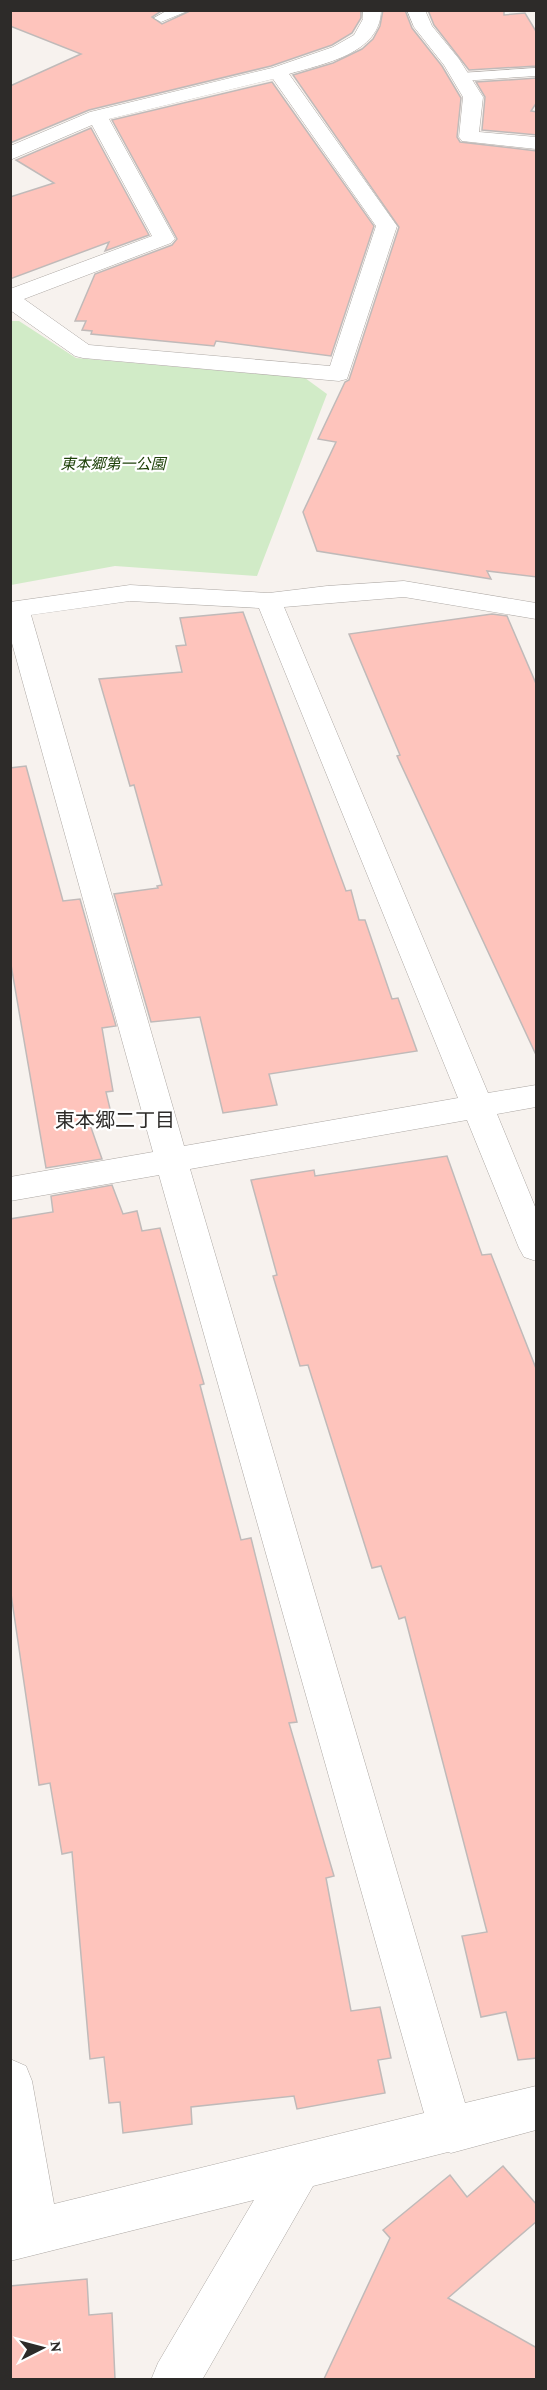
<svg xmlns="http://www.w3.org/2000/svg" width="547" height="2390" font-family="'Crimson Pro','Noto Sans JP',serif">
<style>
.green{fill:#d1ebc7}
.building{fill:#fec4bc;stroke:#c0bab9;stroke-width:1.5}
.lines{fill:none;stroke-linecap:round;stroke-linejoin:round}
.service-casing{stroke:#ada8a4;stroke-width:1}
.minor-casing{stroke:#ada8a4;stroke-width:1}
.service{fill:#fff;fill-rule:evenodd}
.minor{fill:#fff;fill-rule:evenodd}
.labels{text-anchor:middle;dominant-baseline:central;stroke-width:4.5;stroke-linejoin:round;paint-order:stroke}
.far-park-label{font-size:15px;font-style:italic;fill:#1e4109;stroke:#fff}
.neighbourhood-label{font-size:20px;fill:#2d2b29;stroke:#fff}
</style>
<rect width="100%" height="100%" fill="#f7f2ee"/>
<!-- green -->
<polygon class="green" points="10,321 19,321 76,358 305,378 327,394 257,576 115,566 11,585"/>
<!-- building -->
<g class="building">
<polygon points="10,10 163,10 152,17 162,24 192,10 361,10 361,18 352,33 332,45 271,66 89,110 10,143 10,86 81,54 10,26"/>
<polygon points="383,10 405,10 412,28 442,66 461,98 457,137 460,142 537,151 537,577 487,571 491,579 317,551 303,512 336,442 318,439 345,382 349,380 399,227 293,75 333,63 362,49 373,39 380,26"/>
<polygon points="428,10 504,10 504,15 525,13 537,33 537,66 469,70 434,25"/>
<polygon points="537,78 537,102 531,111 537,112 537,135 482,130 485,97 476,82"/>
<polygon points="272,82 374,226 331,356 216,341 214,346 91,334 92,331 82,330 86,321 75,321 95,274 172,245 177,239 112,120"/>
<polygon points="91,128 149,235 105,251 109,242 10,279 10,197 54,183 16,160"/>
<polygon points="243,612 346,891 351,890 359,920 365,920 392,999 398,998 417,1051 269,1074 277,1105 223,1113 200,1017 151,1022 114,894 158,888 157,886 162,885 134,785 130,786 99,679 182,672 176,646 186,645 180,618"/>
<polygon points="492,614 507,616 537,686 537,1057 397,756 400,755 349,634"/>
<polygon points="26,766 63,901 80,899 116,1026 102,1028 113,1091 106,1092 111,1113 87,1116 102,1159 46,1168 10,959 10,768"/>
<polygon points="447,1156 482,1255 491,1254 537,1371 537,2058 518,2060 506,2012 481,2017 462,1936 487,1932 405,1617 399,1619 381,1566 372,1568 308,1365 300,1366 273,1276 277,1275 251,1180 314,1170 315,1176"/>
<polygon points="112,1185 123,1214 137,1211 142,1231 160,1228 204,1384 200,1385 241,1540 251,1538 297,1722 289,1723 334,1876 326,1878 351,2011 380,2007 391,2058 378,2060 385,2093 297,2109 294,2096 191,2107 192,2124 123,2133 120,2102 109,2103 104,2057 90,2059 72,1852 62,1854 50,1783 39,1785 10,1587 10,1219 53,1212 51,1196"/>
<polygon points="503,2166 537,2205 537,2221 448,2298 537,2348 537,2379 324,2379 390,2238 383,2230 450,2175 467,2197"/>
<polygon points="87,2279 89,2315 112,2313 115,2379 10,2379 10,2286"/>
</g>
<g class="lines">
<defs>
<g id="service">
<polygon points="168,10 190,10 161,22 154,18"/>
<polygon points="536,68 536,76 461,81 454,77 461,73"/>
</g>
<g id="minor">
<path d="M 363,10 L 381,10 C 381,54 322,64 289,74 L 397,226 L 347,379 L 339,381 L 83,358 L 75,356 L 10,310 L 10,289 L 152,236 L 92,125 L 10,160 L 10,146 L 90,112 L 272,68 L 333,47 L 354,35 L 363,19 ZM 273,79 L 376,226 L 330,366 L 89,345 L 24,299 L 171,243 L 175,239 L 109,119 Z"/>
<polygon points="407,10 425,10 432,26 459,59 483,97 479,132 536,137 536,149 462,141 459,137 463,97 444,65 414,27"/>
<path d="M 404,581 L 536,603 L 536,619 L 404,597 L 284,607 L 488,1093 L 536,1085 L 536,1107 L 497,1114 L 536,1209 L 536,1261 L 524,1257 L 519,1248 L 467,1120 L 190,1169 L 465,2103 L 536,2086 L 536,2130 L 451,2153 L 448,2152 L 313,2186 L 202,2380 L 151,2380 L 158,2363 L 254,2200 L 10,2261 L 10,2059 L 26,2066 L 32,2081 L 54,2204 L 424,2113 L 159,1175 L 10,1201 L 10,1177 L 153,1152 L 10,636 L 10,602 L 130,585 L 269,593 L 327,586 ZM 130,601 L 259,608 L 458,1098 L 184,1146 L 31,615 Z"/>
</g>
</defs>
<!-- service casing -->
<use href="#service" class="service-casing"/>
<!-- minor casing -->
<use href="#minor" class="minor-casing"/>
<!-- service -->
<use href="#service" class="service"/>
<!-- minor -->
<use href="#minor" class="minor"/>
</g>
<g class="labels">
<!-- far-park labels -->
<g class="far-park-label">
<text x="113" y="464">東本郷第一公園</text>
</g>
<!-- neighbourhood labels -->
<g class="neighbourhood-label">
<text x="115" y="1120">東本郷二丁目</text>
</g>
</g>
<!-- border -->
<rect width="547" height="2390" fill="none" stroke="#2d2b29" stroke-width="24"/>
<!-- north arrow -->
<g transform="translate(42 2348) rotate(84)" stroke="#ffffff" stroke-width="4.5" paint-order="stroke">
<path d="M0-4.5L10 22L0 15L-10 22Z" fill="#2d2b29"/>
<text y="-9" font-size="16" font-weight="bold" text-anchor="middle" fill="#2d2b29">N</text>
</g>
</svg>
